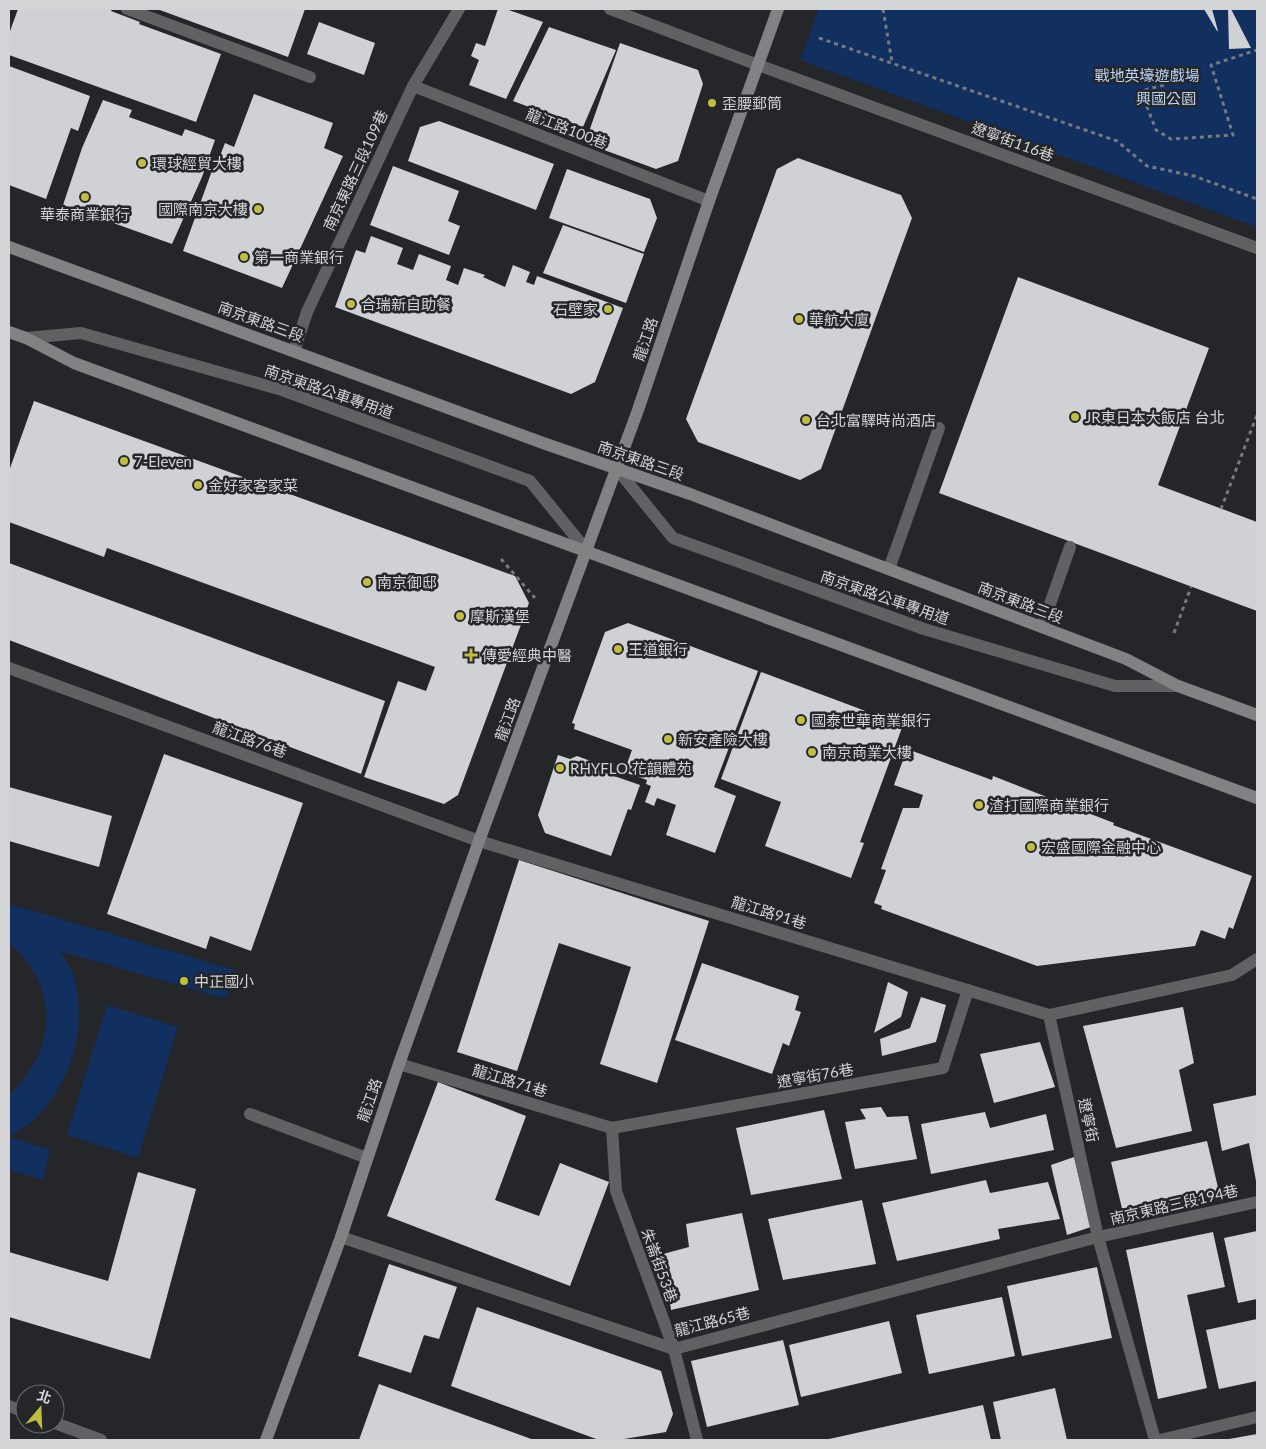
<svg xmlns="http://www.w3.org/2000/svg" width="1266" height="1449" font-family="Lato,'Noto Sans TC',sans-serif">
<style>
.green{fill:#11305f}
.building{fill:#cfd1d5}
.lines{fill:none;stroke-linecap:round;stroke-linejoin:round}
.path{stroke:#77797b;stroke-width:3;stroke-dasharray:4 4;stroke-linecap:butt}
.lane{stroke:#606162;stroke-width:12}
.street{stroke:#606162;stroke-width:12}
.secondary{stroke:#808284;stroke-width:12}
.poi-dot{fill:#bfbe41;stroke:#242629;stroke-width:2}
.labels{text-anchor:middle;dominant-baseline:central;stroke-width:5;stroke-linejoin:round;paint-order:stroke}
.park-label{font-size:15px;fill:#bcd3f6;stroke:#242629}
.poi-label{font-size:15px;fill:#d2d4d5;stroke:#242629;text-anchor:start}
.street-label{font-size:15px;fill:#d2d4d5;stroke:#242629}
</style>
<rect width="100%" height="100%" fill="#242629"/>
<!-- green -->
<g class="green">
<polygon points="819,9 1257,9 1257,227 800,60"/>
<path d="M 9,904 L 235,970 L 226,999 L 60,951 C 64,958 70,966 73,974 C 89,1024 72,1083 34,1120 C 27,1126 17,1131 9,1137 C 9,1129 6,1100 9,1094 C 11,1092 13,1091 15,1089 C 21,1083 27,1075 31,1068 C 59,1026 47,973 9,944 Z"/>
<polygon points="107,1005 178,1027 138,1158 67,1135"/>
<polygon points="9,1137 50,1150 43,1180 9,1170"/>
</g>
<!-- building -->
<g class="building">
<polygon points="18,9 112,9 111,11 140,22 139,24 221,54 196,122 9,55 9,34"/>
<polygon points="157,9 305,9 288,57"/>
<polygon points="498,9 506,9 543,22 506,99 469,85 479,60 471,56 476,43 485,46"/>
<polygon points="1204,9 1212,9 1218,31 1217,31"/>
<polygon points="1228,9 1231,9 1251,48 1229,49"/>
<polygon points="319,22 375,43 364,75 307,54"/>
<polygon points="549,27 616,50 583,127 513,101"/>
<polygon points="620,43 698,70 703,84 678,161 656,169 585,143"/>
<polygon points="9,66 90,96 78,131 71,128 46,199 9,185"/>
<polygon points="254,94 333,123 324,148 343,156 282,288 183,251 214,165 216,166 225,143 234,147"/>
<polygon points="103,100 132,110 129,117 182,136 185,129 215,140 202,177 172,244 63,205 82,148"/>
<polygon points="439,121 554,164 536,210 408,161 420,127"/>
<polygon points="798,158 901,195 912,218 821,469 800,480 698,442 686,419 777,169"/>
<polygon points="393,166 459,191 448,221 460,226 449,255 370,225"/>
<polygon points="567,169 650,199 657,218 644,252 549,218"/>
<polygon points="563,225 644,254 626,303 543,273"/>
<polygon points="371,236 403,248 397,264 413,270 419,254 451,266 446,280 458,285 464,268 485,275 483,277 505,287 513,265 530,272 526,282 534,285 537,276 623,308 595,382 571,394 335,307 356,250 365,253"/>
<polygon points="1018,277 1209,348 1158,485 1257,522 1257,611 939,493"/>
<polygon points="34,401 515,576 529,603 458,795 444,804 364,777 398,681 426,691 435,667 107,548 104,557 9,522 9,471"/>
<polygon points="9,563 385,701 361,774 9,640"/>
<polygon points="628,623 758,671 714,787 736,796 715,853 666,835 676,805 657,798 654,806 645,802 651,786 646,784 647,780 624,772 632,750 574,729 575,724 572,723 605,632"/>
<polygon points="761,672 903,725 860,842 864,843 851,878 765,846 781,802 721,779"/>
<polygon points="907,749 992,780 993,776 1114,823 1113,825 1252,876 1233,929 1229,927 1225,939 1201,930 1195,946 1037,966 881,909 882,906 874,903 886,870 881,869 903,808 919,808 923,795 894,785"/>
<polygon points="164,754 303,803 251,951 210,936 206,949 107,914"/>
<polygon points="558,755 570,759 577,756 596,763 594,769 640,785 631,810 628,809 611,856 545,833 538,815"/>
<polygon points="9,787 112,816 99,867 9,841"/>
<polygon points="519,860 709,921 657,1083 600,1064 631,967 559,943 517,1071 457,1052"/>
<polygon points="702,963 799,996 795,1010 801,1012 789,1046 783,1043 772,1074 675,1040"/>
<polygon points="888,982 908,992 901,1017 874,1033"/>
<polygon points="921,997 946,1005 936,1042 882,1056 880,1039 910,1028"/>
<polygon points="1183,1007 1194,1063 1179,1070 1192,1131 1116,1148 1083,1026"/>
<polygon points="1040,1042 1055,1087 994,1103 980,1054"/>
<polygon points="438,1082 526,1116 495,1200 539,1216 560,1163 609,1182 570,1286 387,1216"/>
<polygon points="1257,1095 1257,1181 1256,1181 1249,1143 1222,1151 1213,1104"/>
<polygon points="881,1107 887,1117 908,1116 917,1159 855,1169 845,1122 866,1119 860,1109"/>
<polygon points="824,1110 842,1179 751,1195 736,1128"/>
<polygon points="985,1112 990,1128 1046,1114 1054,1150 931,1174 921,1124"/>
<polygon points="1207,1141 1220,1196 1124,1217 1111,1162"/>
<polygon points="1074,1157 1091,1227 1067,1235 1051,1165"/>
<polygon points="138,1172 196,1189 150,1359 9,1317 9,1252 108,1281"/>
<polygon points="986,1180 990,1193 1048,1182 1060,1219 998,1229 1000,1239 897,1261 882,1203"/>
<polygon points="862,1200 876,1264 783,1280 768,1219"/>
<polygon points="742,1213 759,1290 671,1310 663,1254 689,1247 686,1224"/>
<polygon points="1257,1231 1257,1299 1238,1303 1224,1238"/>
<polygon points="1213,1232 1225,1287 1187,1295 1207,1388 1158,1399 1126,1250"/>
<polygon points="389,1264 457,1287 439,1339 424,1335 411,1373 358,1356"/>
<polygon points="1097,1267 1112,1338 1022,1356 1007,1286"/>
<polygon points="1002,1297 1015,1356 929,1374 916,1315"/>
<polygon points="477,1307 661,1371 673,1414 666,1432 618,1440 599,1440 451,1386"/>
<polygon points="1257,1319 1257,1381 1219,1389 1206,1330"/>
<polygon points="889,1321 902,1373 801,1397 789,1345"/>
<polygon points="783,1340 799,1405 707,1427 691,1361"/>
<polygon points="379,1384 534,1440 359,1440"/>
<polygon points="1055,1388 1067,1440 1001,1440 993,1402"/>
<polygon points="983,1405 991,1440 829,1440 829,1439"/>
<polygon points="1257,1434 1257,1440 1229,1440 1229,1439"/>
</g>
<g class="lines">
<!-- path -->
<g class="path">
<polyline points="883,9 892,62"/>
<polyline points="819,38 1117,141 1147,166 1194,176 1257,199"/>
<polyline points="1164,85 1141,91 1156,130 1171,139 1233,135 1211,65 1257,50"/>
<polyline points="1221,509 1257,415"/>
<polyline points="501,559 535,598"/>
<polyline points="1174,633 1191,587"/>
</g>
<!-- lane -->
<g class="lane">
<polyline points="127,9 310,77"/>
<polyline points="610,9 758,65"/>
<polyline points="413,86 709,201"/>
<polyline points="26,338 81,333 282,390 530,481 587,551"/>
<polyline points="294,351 307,312 413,86 459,9"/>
<polyline points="617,469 673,538 924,629 1115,686 1178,686"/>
<polyline points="889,569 939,428"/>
<polyline points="1042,627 1070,547"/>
<polyline points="9,668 479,841 1049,1015"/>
<polyline points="399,1064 612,1128 943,1068 968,990"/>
<polyline points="250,1114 367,1158"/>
<polyline points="612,1128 616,1191 674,1349 697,1440"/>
<polyline points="341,1237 674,1349 1098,1237 1257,1202"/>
<polyline points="1155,1440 1098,1237 1049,1015 1232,975 1257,959"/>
<polyline points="1160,1440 1257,1417"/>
</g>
<!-- street -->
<g class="street">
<polyline points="758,65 1257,248"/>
<polyline points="9,1406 25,1412"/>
<polyline points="55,1423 101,1440"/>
</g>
<!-- secondary -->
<g class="secondary">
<polyline points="9,247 543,443 690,494 1126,659 1178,686 1257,715"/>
<polyline points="9,332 26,338 74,363 1257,798"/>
<polyline points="266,1440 341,1237 399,1064 479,841 638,410 709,201 778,9"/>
</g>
</g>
<!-- markers -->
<g class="poi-dot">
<circle cx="712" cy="103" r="5"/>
<circle cx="142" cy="163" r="5"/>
<circle cx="85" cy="197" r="5"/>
<circle cx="258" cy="209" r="5"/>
<circle cx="244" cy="257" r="5"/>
<circle cx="351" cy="304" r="5"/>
<circle cx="608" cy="309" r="5"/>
<circle cx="799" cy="319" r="5"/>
<circle cx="1075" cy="417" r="5"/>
<circle cx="806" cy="420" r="5"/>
<circle cx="124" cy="461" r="5"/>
<circle cx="198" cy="485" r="5"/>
<circle cx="367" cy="582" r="5"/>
<circle cx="460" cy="616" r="5"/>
<circle cx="618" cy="649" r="5"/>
<path d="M468.5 647.5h5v5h5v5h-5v5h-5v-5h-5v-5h5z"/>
<circle cx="801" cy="720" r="5"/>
<circle cx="668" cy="739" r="5"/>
<circle cx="812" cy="752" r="5"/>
<circle cx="560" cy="768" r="5"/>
<circle cx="979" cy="805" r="5"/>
<circle cx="1031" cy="847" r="5"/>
<circle cx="184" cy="981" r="5"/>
</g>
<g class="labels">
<!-- park labels -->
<g class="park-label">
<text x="1147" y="75">戰地英壕遊戲場</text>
<text x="1166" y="98">興國公園</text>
</g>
<!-- poi labels -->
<g class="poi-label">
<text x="722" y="103">歪腰郵筒</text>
<text x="152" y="163">環球經貿大樓</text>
<text x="248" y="209" text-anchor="end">國際南京大樓</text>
<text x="85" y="214" text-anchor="middle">華泰商業銀行</text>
<text x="254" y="257">第一商業銀行</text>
<text x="361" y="304">合瑞新自助餐</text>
<text x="598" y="309" text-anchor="end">石壁家</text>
<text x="809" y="319">華航大廈</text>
<text x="1085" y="417">JR東日本大飯店 台北</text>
<text x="816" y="420">台北富驛時尚酒店</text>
<text x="134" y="461">7-Eleven</text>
<text x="208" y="485">金好家客家菜</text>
<text x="377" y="582">南京御邸</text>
<text x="470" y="616">摩斯漢堡</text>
<text x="628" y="649">王道銀行</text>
<text x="482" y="655">傳愛經典中醫</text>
<text x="811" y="720">國泰世華商業銀行</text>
<text x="678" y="739">新安產險大樓</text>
<text x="822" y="752">南京商業大樓</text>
<text x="570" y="768">RHYFLO 花韻體苑</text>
<text x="989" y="805">渣打國際商業銀行</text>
<text x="1041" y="847">宏盛國際金融中心</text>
<text x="194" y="981">中正國小</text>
</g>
<!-- street labels -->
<g class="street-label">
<text transform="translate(567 128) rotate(21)">龍江路100巷</text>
<text transform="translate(1013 141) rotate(20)">遼寧街116巷</text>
<text transform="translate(355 170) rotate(-65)">南京東路三段109巷</text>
<text transform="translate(261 321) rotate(20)">南京東路三段</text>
<text transform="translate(645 339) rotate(-71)">龍江路</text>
<text transform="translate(329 391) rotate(19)">南京東路公車專用道</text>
<text transform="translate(641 460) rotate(19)">南京東路三段</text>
<text transform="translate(885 597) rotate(19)">南京東路公車專用道</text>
<text transform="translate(1021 602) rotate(21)">南京東路三段</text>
<text transform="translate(507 719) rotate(-70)">龍江路</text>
<text transform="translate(250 739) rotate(20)">龍江路76巷</text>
<text transform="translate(769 912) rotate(17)">龍江路91巷</text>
<text transform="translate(815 1075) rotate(-10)">遼寧街76巷</text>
<text transform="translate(510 1080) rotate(17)">龍江路71巷</text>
<text transform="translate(369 1100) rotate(-71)">龍江路</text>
<text transform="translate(1089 1120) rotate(78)">遼寧街</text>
<text transform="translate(1174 1204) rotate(-13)">南京東路三段194巷</text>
<text transform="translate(660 1265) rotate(70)">朱崙街53巷</text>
<text transform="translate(712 1321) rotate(-14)">龍江路65巷</text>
</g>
</g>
<!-- border -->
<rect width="1266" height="1449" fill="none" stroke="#d2d4d5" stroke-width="20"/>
<!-- north arrow -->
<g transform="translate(40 1409) rotate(19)"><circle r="24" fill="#242629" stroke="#6a6c6e"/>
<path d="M0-4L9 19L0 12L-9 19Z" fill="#bfbe41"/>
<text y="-8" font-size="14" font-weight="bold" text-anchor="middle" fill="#d2d4d5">北</text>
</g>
</svg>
